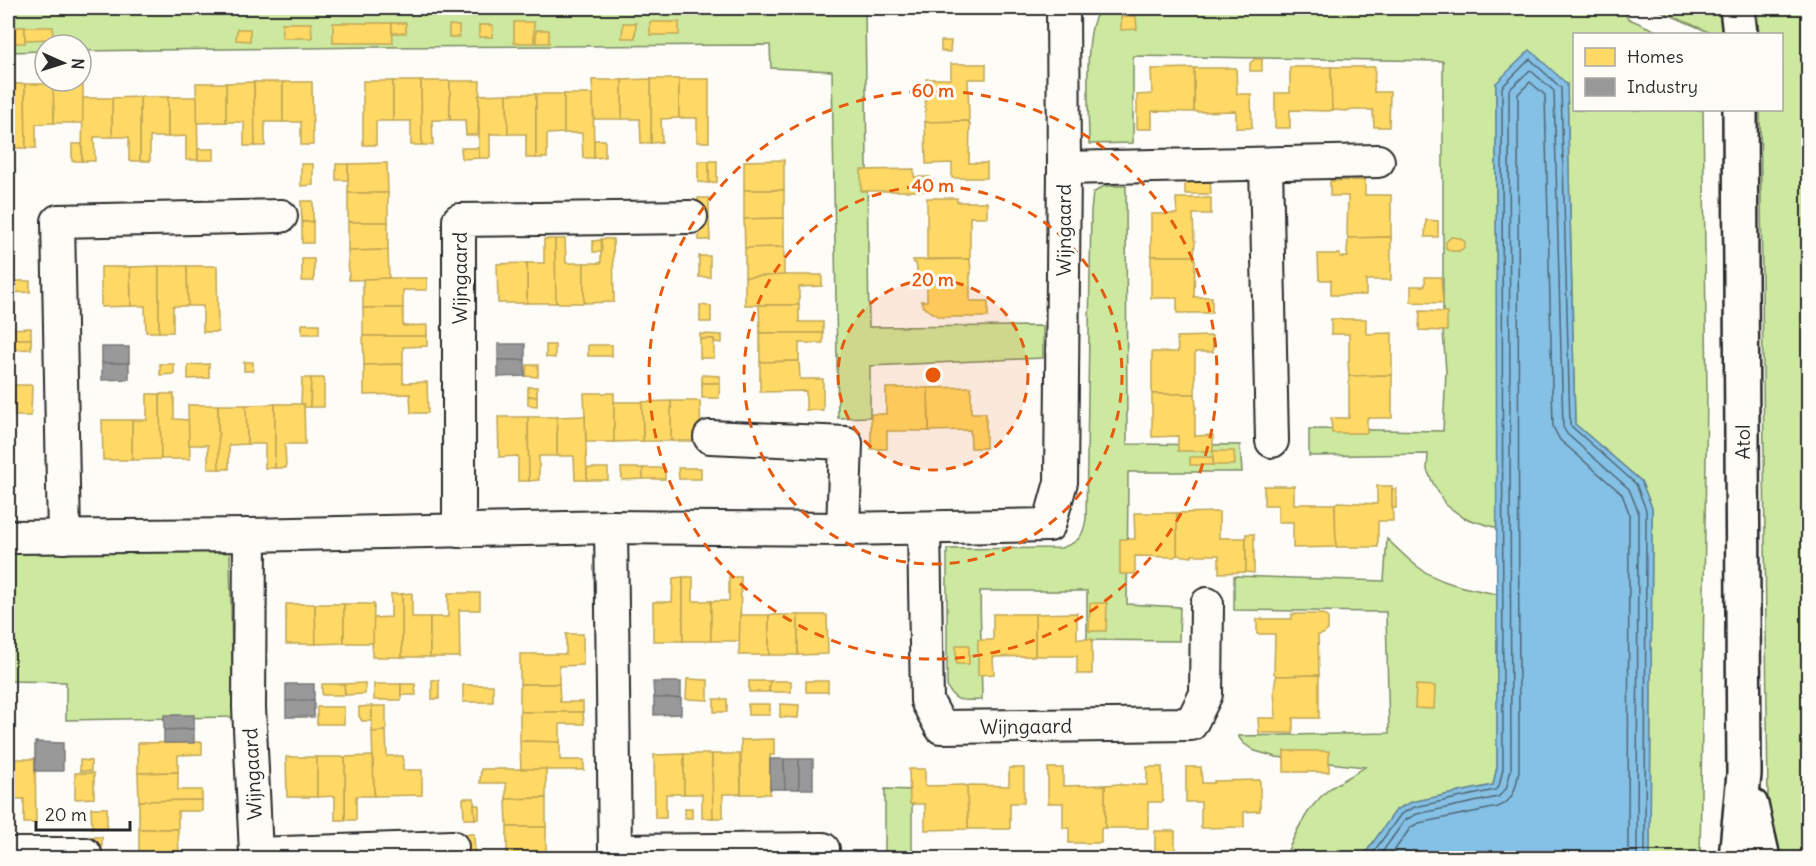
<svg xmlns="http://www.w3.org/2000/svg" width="1816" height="866" font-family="Delius,sans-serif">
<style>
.green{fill:#cce99f;stroke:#7c8a65;stroke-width:1.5}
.water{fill:#85c0e5;stroke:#61849b;stroke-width:1.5}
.homes{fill:#ffd966;stroke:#bfa554;stroke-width:1.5}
.industry{fill:#999;stroke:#787878;stroke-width:1.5}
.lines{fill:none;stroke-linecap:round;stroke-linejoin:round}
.shore{stroke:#4f6775;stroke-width:1.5}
.minor-casing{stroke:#2b2b2b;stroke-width:36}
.tertiary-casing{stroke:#2b2b2b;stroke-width:38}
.minor{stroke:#fdfcf7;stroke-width:32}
.tertiary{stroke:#fdfcf7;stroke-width:33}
.ring{fill:none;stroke:#e8590c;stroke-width:3;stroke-dasharray:10 8}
.labels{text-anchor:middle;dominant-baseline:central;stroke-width:6;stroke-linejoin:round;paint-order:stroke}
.street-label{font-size:20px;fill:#2b2b2b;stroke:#fdfcf7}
.centre{fill:#e8590c;stroke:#fdfcf7;stroke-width:3}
.ring-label{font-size:18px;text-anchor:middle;font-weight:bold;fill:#e8590c;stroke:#fdfcf7;stroke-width:6;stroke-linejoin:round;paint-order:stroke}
</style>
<rect width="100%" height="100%" fill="#fdfcf7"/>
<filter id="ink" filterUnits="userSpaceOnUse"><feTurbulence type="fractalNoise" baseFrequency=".0167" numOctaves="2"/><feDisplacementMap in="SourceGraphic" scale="12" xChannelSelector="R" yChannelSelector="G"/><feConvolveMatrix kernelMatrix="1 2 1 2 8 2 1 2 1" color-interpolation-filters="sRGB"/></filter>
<g filter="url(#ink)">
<!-- green -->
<g class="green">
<polygon points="8,8 865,8 869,327 1043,326 1043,358 870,366 870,417 838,418 832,71 771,68 770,45 375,47 81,51 81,45 45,45 45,51 8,52"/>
<path d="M 1106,8 L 1625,8 L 1627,18 L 1663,34 L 1574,34 L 1574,110 L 1703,110 L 1707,393 L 1700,858 L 1650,858 L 1652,508 L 1641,481 L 1575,424 L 1567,84 L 1496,84 L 1497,528 L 1464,518 L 1445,504 L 1433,483 L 1427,470 L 1428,454 L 1309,456 L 1309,429 L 1443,431 L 1446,371 L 1443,331 L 1443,61 L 1133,56 L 1133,143 L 1089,144 C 1089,117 1083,31 1098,13 C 1100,11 1103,9 1106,8 Z"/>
<polygon points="1654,8 1714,8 1723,21 1725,34 1713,34"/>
<polygon points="1757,8 1808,8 1808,858 1772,858 1768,800 1760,110 1782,110 1782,34 1759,34"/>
<path d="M 1104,186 L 1126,186 L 1127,444 L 1240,445 L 1242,472 L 1128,472 L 1127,604 L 1180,607 L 1179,641 L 1087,640 L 1087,591 L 980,591 L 982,700 C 963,700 955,704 947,686 L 947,549 L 1061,548 C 1079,542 1083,537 1086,519 L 1091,211 L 1093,193 Z"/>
<path d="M 1387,539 C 1397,548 1407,559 1418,567 C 1440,584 1470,589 1497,594 L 1497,767 L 1493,785 L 1412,802 L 1397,809 L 1362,858 L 1285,858 C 1295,833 1306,809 1328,790 C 1339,782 1353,775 1365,767 L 1276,757 L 1255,751 L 1243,743 L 1238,736 L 1389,733 L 1386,612 L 1234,610 L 1234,576 L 1384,581 Z"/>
<polygon points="230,551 233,717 66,720 66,682 8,681 8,552"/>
<polygon points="885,789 912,790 912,858 885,858"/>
</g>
<!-- water -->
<polygon class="water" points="1530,50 1567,84 1575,424 1641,481 1652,508 1650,858 1362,858 1396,810 1412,802 1493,785 1497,767 1496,83"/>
<!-- homes -->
<g class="homes">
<polygon points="1136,16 1137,29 1121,30 1121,17"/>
<rect x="514" y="22" width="20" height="21"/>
<rect x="650" y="22" width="29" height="13"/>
<polygon points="282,23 311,23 312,38 282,38"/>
<polygon points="333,23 392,23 393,43 333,43"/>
<rect x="392" y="23" width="14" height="10"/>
<polygon points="623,23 636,23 635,38 622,38"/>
<polygon points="449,25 459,26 459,37 449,37"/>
<polygon points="479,25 493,25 492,37 479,37"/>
<polygon points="9,27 25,27 25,43 8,43"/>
<polygon points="25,27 53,27 53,39 25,40"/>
<polygon points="237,29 250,29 250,41 236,40"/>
<rect x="536" y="30" width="13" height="13"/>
<polygon points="941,41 951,41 950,52 941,51"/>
<polygon points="1255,59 1262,59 1262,71 1250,71 1250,63"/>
<polygon points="951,64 986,64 986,79 968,79 969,121 925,122 926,79 951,79"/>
<polygon points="1290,67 1331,67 1332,110 1329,111 1290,110 1290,128 1275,128 1275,93 1290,93"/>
<polygon points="1331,67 1375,67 1374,92 1390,92 1389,127 1374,127 1373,110 1347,110 1347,111 1332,110"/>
<polygon points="1194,68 1236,68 1237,94 1251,94 1252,128 1236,128 1236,111 1197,112 1194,111"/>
<polygon points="1194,68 1194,111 1191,112 1152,111 1152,129 1137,129 1137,95 1152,94 1151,69"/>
<polygon points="651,79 679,79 679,118 661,119 662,142 651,143"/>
<polygon points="651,79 651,143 641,143 640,119 622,119 622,80"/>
<polygon points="679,79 709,79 709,142 697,142 697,118 679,118"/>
<polygon points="592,80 622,80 622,119 594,119"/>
<polygon points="363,81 393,81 393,121 376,121 376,145 363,145"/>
<polygon points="393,81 421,81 422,145 411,145 411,121 393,121"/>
<polygon points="421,81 450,81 450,120 432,120 433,145 422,145"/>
<polygon points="450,81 480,81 478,135 466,135 465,120 450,120"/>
<polygon points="254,82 255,146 244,146 244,122 226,122 226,83"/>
<polygon points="254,82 283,82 283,122 265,122 265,146 255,146"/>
<polygon points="283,82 312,82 313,145 301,145 301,122 283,122"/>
<polygon points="83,83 83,123 54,123 53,84"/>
<polygon points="196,83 226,83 226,122 197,123"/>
<polygon points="8,84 25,84 26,148 15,148 15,124 8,124"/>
<polygon points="25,84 53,84 54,123 36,124 36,148 26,148"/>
<polygon points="507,94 508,134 490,134 490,158 479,158 479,95"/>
<polygon points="507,94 536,94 536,158 526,158 526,134 508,134"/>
<polygon points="536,94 564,94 564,133 547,134 547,158 536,158"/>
<polygon points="564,94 593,94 594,158 583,158 582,133 564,133"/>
<polygon points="140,97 168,97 168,137 150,137 150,161 140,161"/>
<polygon points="140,97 140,161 129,161 129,137 112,137 112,98"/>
<polygon points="168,97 197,97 198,160 186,160 186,136 168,137"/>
<polygon points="83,98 112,98 112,137 94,137 95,161 82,161"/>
<polygon points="969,121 969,124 970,124 969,163 987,163 987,178 952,178 952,163 926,164 925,122"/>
<polygon points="594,140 605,140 605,157 594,158"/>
<rect x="72" y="144" width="10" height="17"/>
<polygon points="461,148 479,148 479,158 462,159"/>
<rect x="198" y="149" width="16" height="11"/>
<polygon points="784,160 784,190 744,190 744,161"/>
<polygon points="698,161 709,161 709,183 698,182"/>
<polygon points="709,161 717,161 717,182 709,183"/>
<polygon points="387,163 388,193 348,193 348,164"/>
<polygon points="301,164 313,164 313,185 301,186"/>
<rect x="336" y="164" width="12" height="16"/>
<polygon points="914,169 914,177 930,177 930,191 861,191 861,170"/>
<polygon points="1185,180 1210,180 1211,194 1185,194"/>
<polygon points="1365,180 1365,195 1391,195 1391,237 1348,238 1347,235 1348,196 1330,196 1330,181"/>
<polygon points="744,190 784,190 784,218 744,219"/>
<rect x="348" y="193" width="40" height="29"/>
<rect x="698" y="198" width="11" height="21"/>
<polygon points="927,198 957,198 957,202 987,202 987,217 970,217 970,259 927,259"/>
<polygon points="1176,198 1211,198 1211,214 1193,214 1194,240 1195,241 1194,256 1151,256 1151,214 1177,214"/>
<polygon points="301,201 313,201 313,222 302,222"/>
<polygon points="784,218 784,247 745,248 744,219"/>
<polygon points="698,219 709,219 710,240 699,240"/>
<polygon points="1426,220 1438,221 1438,237 1425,237"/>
<rect x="302" y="222" width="11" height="21"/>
<polygon points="348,222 388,222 388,250 348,251"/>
<polygon points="1391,237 1391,280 1366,280 1366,295 1331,295 1331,280 1319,280 1318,254 1340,254 1340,257 1348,257 1347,253 1348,238"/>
<polygon points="1451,237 1460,238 1465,242 1464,248 1459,251 1451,251 1446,248 1446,242"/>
<polygon points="544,239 555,239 556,303 527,303 527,263 544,263"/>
<polygon points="555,239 565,239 566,263 584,263 584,303 556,303"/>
<polygon points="601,239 613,239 614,302 584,303 584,263 601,263"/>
<polygon points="601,240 602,252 593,252 593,241"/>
<polygon points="784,247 784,276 745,277 745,248"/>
<polygon points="388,250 389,279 349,280 348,251"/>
<rect x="699" y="256" width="11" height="21"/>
<polygon points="1151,256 1194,256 1194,259 1195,259 1194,297 1212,297 1212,313 1177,313 1177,298 1151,298"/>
<rect x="302" y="259" width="12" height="22"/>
<polygon points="970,259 971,274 970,274 970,301 988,301 988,317 939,317 923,307 922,302 920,301 927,301 927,283 919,283 916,263 914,263 913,260"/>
<polygon points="527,263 527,303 498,303 497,264"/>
<polygon points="159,266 159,332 146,332 145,306 131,306 130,267"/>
<polygon points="159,266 187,266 188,306 173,306 173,332 159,332"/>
<polygon points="187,266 217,266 218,332 203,332 203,306 188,306"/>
<polygon points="101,267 130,267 131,306 101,307"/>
<polygon points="784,275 822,275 822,286 799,287 799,305 745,305 745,277"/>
<polygon points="1425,277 1441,277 1443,303 1411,302 1411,286 1425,286"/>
<polygon points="389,278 427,278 427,290 403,290 403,308 363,308 363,279"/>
<polygon points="8,281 30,281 30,292 8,293"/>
<polygon points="700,305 711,306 711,322 700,322"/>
<polygon points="759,305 799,305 799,322 823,322 823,333 760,333"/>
<polygon points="363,308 403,308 403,326 427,325 427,336 363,336"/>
<polygon points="1420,311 1447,312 1447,331 1419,330"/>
<polygon points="1331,319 1366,319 1366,334 1392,333 1392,375 1349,376 1348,361 1349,361 1349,334 1331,334"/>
<rect x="302" y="324" width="17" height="10"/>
<polygon points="31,328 31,339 8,339 8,329"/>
<polygon points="760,333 823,333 823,343 799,343 799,361 760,362"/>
<polygon points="700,334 722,335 722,343 714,342 714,339 700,339"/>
<polygon points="363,336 427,336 427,346 403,347 403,364 364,365"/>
<polygon points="1212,336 1213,352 1195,352 1195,394 1152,394 1152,352 1178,352 1177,337"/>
<polygon points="8,339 31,339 31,349 8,350"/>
<rect x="700" y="339" width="14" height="19"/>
<polygon points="546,345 555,345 555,358 546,357"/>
<rect x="588" y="345" width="24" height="11"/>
<polygon points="799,361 800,379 823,379 823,410 806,410 806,391 760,392 760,362"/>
<rect x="244" y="362" width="9" height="9"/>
<polygon points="160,364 174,364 174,374 160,375"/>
<polygon points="209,364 209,378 188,379 188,365"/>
<polygon points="403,364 403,383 427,382 428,413 411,413 410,394 364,395 364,365"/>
<polygon points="527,365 538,365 538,377 526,376"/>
<polygon points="702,375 720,376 720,383 702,383"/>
<polygon points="1392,375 1392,418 1367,418 1367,433 1332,433 1331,418 1349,418 1349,376"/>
<polygon points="302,378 311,378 310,407 304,407 304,404 301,404"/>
<polygon points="311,378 324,378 324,407 310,407"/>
<polygon points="702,383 720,383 719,398 702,398"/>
<polygon points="8,385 32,385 31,416 15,416 14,397 8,397"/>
<polygon points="528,387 537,387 537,397 528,396"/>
<polygon points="971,387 971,413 986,413 986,448 971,448 970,430 929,431 928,388"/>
<polygon points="886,388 928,388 929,431 887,431 887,449 871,449 871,414 886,414"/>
<polygon points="584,393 614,393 614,442 586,442"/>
<polygon points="147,394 160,394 161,459 132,460 132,420 147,420"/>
<polygon points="160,394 174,394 174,419 189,420 190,459 161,459"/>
<polygon points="1152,394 1195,394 1196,409 1195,409 1195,436 1213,435 1213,451 1178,451 1178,436 1152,437"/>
<polygon points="528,396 537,397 537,406 528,405"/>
<polygon points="671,401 700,401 701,441 671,441"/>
<polygon points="671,401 671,441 643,441 642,402"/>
<polygon points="614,402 642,402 643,441 614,442"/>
<polygon points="275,404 275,468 265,468 265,444 247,444 246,405"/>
<polygon points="275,404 304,404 305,444 285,444 286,468 275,468"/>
<polygon points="188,405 218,405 219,469 208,469 208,445 189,445"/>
<polygon points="218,405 246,405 247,444 229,445 229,469 219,469"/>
<polygon points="585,416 587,480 575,480 574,456 557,456 557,417"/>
<polygon points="498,417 528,417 529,481 518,481 518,456 499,457"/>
<polygon points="528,417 557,417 557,456 539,456 539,480 529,481"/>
<polygon points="102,420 132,420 132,460 103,460"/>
<polygon points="1213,451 1234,451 1235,465 1213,465"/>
<rect x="1190" y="457" width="23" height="8"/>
<rect x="587" y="468" width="21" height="12"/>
<polygon points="621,468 643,468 643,479 622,480"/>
<rect x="643" y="468" width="22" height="11"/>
<polygon points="678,468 701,468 701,479 679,479"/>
<polygon points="1264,486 1294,486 1294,504 1335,504 1336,547 1293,548 1293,522 1278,522 1278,505 1264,505"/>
<polygon points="1377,486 1392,486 1393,521 1378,521 1378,547 1336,547 1335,504 1338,502 1377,504"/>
<rect x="1392" y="489" width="4" height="19"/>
<polygon points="1219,512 1219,538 1246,538 1246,572 1219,573 1219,555 1192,555 1192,557 1177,555 1177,513"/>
<polygon points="1134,513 1177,513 1177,555 1174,557 1135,556 1135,574 1120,574 1120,539 1135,539"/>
<polygon points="1246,534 1254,534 1254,573 1246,572"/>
<polygon points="683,577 683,641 653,641 653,602 672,602 673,578"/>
<polygon points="683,577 693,577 693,601 711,601 711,641 683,641"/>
<polygon points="729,577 741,577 740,641 711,641 711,601 729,601"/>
<polygon points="412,593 412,617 430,617 430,657 402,657 402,594"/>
<polygon points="448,593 480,593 480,610 459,610 460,657 430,657 430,617 448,617"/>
<polygon points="391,594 402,594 402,657 372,657 373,618 391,617"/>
<polygon points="1090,603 1107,603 1106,631 1089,631"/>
<polygon points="286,604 315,604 316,644 286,644"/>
<polygon points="315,604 344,604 344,643 316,644"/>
<polygon points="344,604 374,604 373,643 344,643"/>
<polygon points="1077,613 1077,639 1092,639 1092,674 1077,674 1077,656 1035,656 1035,614"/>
<polygon points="993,614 1035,614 1035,656 993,657 994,674 978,675 978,640 993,640"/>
<polygon points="1292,614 1323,614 1328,618 1328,630 1323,634 1318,635 1319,675 1276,676 1274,673 1275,634 1257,634 1257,619 1292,619"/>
<polygon points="740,615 769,615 769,655 739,655"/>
<rect x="769" y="615" width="29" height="40"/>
<polygon points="798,615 827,615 828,654 798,655"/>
<polygon points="566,634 583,634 583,665 559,666 559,684 520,684 520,654 566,654"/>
<rect x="956" y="645" width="13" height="19"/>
<polygon points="1319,675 1319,718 1293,718 1293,733 1259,733 1258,718 1276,718 1274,691 1276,676"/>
<polygon points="687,679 708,680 708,700 686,699"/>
<rect x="432" y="680" width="7" height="19"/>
<polygon points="749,681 770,681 769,692 749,692"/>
<polygon points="770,681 791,681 791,692 769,692"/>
<rect x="806" y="681" width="22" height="11"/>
<polygon points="365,683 365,694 345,695 344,684"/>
<polygon points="322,684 344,684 345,695 322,695"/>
<rect x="374" y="684" width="27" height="16"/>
<polygon points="401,684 415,684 416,695 401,695"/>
<polygon points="520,684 559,684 560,702 583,702 583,712 520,712"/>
<rect x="463" y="685" width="30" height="17"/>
<polygon points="1416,685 1435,686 1434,709 1415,708"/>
<rect x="714" y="699" width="13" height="13"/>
<rect x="748" y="704" width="22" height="11"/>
<polygon points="780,704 799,705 798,718 780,717"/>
<polygon points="372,706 372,721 362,721 359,716 359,707"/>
<polygon points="372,706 386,706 386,731 372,732"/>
<rect x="317" y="707" width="27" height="17"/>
<polygon points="520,712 583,712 584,724 560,724 560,742 520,741"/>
<polygon points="386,731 387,756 403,756 403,770 422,770 422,795 374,796 372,732"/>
<polygon points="774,739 774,755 770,755 770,794 741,794 741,740"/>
<polygon points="520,741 560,742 560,760 584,760 584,770 521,770"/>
<polygon points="202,742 202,754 178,755 178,772 138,773 138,743"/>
<rect x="1284" y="751" width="45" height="21"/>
<polygon points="684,754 684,794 666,794 666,818 655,818 654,755"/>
<polygon points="684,754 712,754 713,818 702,818 702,794 684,794"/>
<polygon points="712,754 740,754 741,794 723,794 723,818 713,818"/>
<polygon points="373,756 374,796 356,796 356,820 345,820 345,757"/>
<polygon points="286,757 317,757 317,797 287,797"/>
<polygon points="317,757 345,757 345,820 335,820 335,796 317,797"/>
<polygon points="8,759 35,759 36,823 24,823 24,799 8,799"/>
<polygon points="80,760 91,761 91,771 80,771"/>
<polygon points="1147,767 1162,767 1163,802 1148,802 1148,828 1105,828 1105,785 1120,784 1120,785 1147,785"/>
<polygon points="1186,767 1201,767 1202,783 1214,783 1214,781 1260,780 1260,811 1244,812 1244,827 1201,828 1201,802 1186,802"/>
<polygon points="1009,768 1024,768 1024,803 1010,803 1010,829 968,829 967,786 970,785 1009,786"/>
<polygon points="1048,768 1063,768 1063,786 1105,785 1105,828 1101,828 1101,843 1069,843 1069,828 1063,828 1063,803 1048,803"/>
<polygon points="481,769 546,769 546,798 506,799 506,783 480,783"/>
<polygon points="909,769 925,769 925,786 964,785 967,786 968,829 925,830 925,804 910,804"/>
<polygon points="178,772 178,790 202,790 202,800 139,801 138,773"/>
<polygon points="75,773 94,773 94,798 75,799"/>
<polygon points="463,798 474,798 475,819 464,819"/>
<polygon points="546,798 546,827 507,827 506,799"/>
<polygon points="202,800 202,811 178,811 178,829 139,829 139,801"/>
<polygon points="474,805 479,805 479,819 475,819"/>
<polygon points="91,808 107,808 107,829 92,828"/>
<rect x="685" y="808" width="7" height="10"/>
<rect x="507" y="827" width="39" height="28"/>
<polygon points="139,829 178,829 179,857 139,857"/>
<rect x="1155" y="831" width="20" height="21"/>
<polygon points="463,834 474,834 475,856 464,856"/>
<polygon points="91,837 102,837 102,858 92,858"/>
<rect x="507" y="855" width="39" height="3"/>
</g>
<!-- industry -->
<g class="industry">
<rect x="498" y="344" width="27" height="16"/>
<rect x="102" y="347" width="27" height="16"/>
<polygon points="498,360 525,360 525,376 498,377"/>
<polygon points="102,363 129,363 129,379 102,380"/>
<polygon points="653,682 681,682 681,698 654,698"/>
<polygon points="286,684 314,684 314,700 286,701"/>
<polygon points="654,698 681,698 681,714 654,715"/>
<polygon points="314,700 314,717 286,717 286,701"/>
<polygon points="164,715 194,715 194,729 164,730"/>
<polygon points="194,729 194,743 164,743 164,730"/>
<polygon points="35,742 63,743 63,771 35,771"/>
<polygon points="770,759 784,759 785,789 770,789"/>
<polygon points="784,759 799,759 799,789 785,789"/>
<rect x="799" y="759" width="14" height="30"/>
</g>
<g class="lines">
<!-- shore -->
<g class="shore">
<polyline points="1369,858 1401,814 1415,807 1495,790 1499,786 1503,769 1502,87 1530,59 1561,88 1570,425 1636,484 1646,510 1645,858"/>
<polyline points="1378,858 1405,820 1417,814 1498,797 1506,789 1511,770 1509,90 1530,70 1554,91 1563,427 1567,434 1629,489 1638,511 1637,858"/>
<path d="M 1389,858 L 1411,827 L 1419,823 L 1498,807 C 1514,801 1516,787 1519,771 L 1518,94 L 1530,82 L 1545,95 L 1553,427 L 1560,440 L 1622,494 L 1629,513 L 1628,858"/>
</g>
<defs>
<g id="minor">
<polyline points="1266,164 1272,441"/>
<polyline points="1064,168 1378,161"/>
<polyline points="710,437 846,443 843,529"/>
<polyline points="611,527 615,851 823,849"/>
<polyline points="924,528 927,701 941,727 1191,724 1206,694 1207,604"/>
<polyline points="459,531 459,220 691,217"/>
<polyline points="250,535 249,707 256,854 452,847"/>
<polyline points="8,537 250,535 611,527 843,529 1049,525 1061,482 1064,168 1063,8"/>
<polyline points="64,537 58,221 281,216"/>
<polyline points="8,854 85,854"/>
</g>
<g id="tertiary">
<polyline points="1737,8 1740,34"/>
<polyline points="1751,805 1763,858"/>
<polyline points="1736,858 1744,774 1740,110"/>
</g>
</defs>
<!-- minor casing -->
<use href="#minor" class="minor-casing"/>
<!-- tertiary casing -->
<use href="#tertiary" class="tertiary-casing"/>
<!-- minor -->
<use href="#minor" class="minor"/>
<!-- tertiary -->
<use href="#tertiary" class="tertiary"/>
</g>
</g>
<!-- distance rings -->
<circle cx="933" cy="375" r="95" fill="#e8590c" fill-opacity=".12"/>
<g class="ring">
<circle cx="933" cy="375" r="95"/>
<circle cx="933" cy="375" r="189"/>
<circle cx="933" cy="375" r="284"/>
</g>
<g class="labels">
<!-- street labels -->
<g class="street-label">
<text transform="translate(1063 230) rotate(-90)">Wijngaard</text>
<text transform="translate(459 278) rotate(-90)">Wijngaard</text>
<text transform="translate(1742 442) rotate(-90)">Atol</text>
<text transform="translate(1026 726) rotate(-1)">Wijngaard</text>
<text transform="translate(252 774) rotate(-93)">Wijngaard</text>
</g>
</g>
<circle cx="933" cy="375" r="9" class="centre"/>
<g class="ring-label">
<text x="933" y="97">60 m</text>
<text x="933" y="192">40 m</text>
<text x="933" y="286">20 m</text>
</g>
<!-- margin -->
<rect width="1816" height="866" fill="none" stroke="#fdfcf7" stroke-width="30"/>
<rect x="15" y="15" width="1786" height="836" fill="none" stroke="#2b2b2b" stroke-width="2" filter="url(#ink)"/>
<!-- legend -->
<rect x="1573" y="33" width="210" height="78" fill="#fdfcf7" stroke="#a9a8a5" stroke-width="1.5"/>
<rect x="1585" y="48" width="30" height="18" fill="#ffd966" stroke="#a9a8a5" stroke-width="1.5"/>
<text x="1627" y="63" font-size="18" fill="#2b2b2b">Homes</text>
<rect x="1585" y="78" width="30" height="18" fill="#999999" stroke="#a9a8a5" stroke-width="1.5"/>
<text x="1627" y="93" font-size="18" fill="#2b2b2b">Industry</text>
<!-- north arrow -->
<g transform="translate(63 63) rotate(93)"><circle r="28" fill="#fdfcf7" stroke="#a9a8a5" stroke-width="1.5"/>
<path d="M0-4.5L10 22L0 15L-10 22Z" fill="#2b2b2b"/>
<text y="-9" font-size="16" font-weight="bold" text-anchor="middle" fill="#2b2b2b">N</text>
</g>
<!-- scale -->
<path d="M36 821v9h94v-9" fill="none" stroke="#2b2b2b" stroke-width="3"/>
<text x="45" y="821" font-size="18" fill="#2b2b2b" stroke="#fdfcf7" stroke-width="4.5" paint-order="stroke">20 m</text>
</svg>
